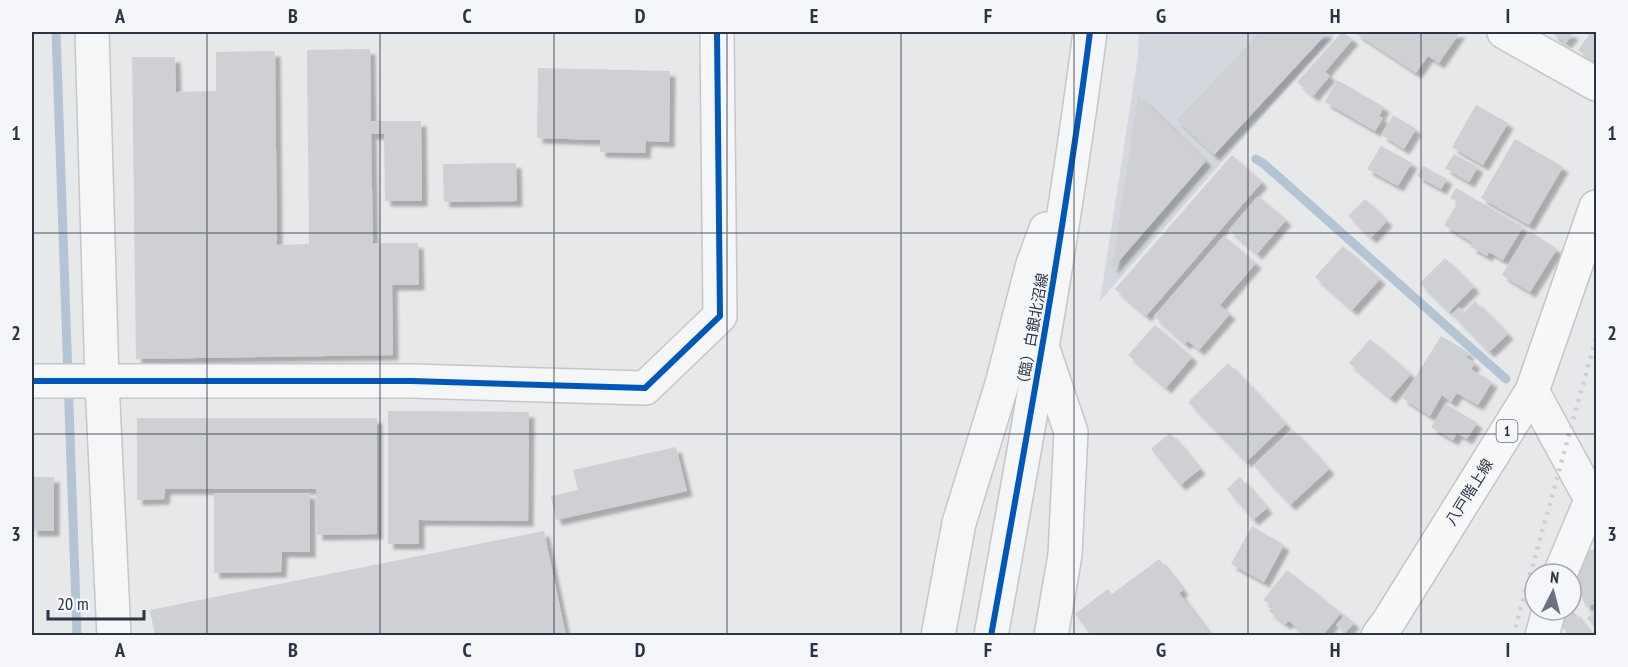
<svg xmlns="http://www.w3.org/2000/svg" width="1628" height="667" font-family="'PT Sans Narrow','Noto Sans JP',sans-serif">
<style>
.built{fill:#d4d7dd}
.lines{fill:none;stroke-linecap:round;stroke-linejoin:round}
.stream{stroke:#b4c4d5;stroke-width:9}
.building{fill:#ced0d3;filter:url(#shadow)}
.minor-casing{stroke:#c4c6c8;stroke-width:36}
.major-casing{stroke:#c2c5c8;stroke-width:36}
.minor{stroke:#f5f6f7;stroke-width:33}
.major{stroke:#f8f8f8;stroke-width:33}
.rail{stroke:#cecfd2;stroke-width:4.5;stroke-dasharray:3 6;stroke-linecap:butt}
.cycleway-casing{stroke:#f4f6f9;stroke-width:10}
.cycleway{stroke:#0057b8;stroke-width:6}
.grid{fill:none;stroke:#2b3445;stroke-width:1.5;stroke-opacity:0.55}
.labels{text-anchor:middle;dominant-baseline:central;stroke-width:4.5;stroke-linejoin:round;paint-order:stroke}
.shield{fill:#f4f6f9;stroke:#676e7b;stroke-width:1.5}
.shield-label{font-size:14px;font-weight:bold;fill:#2b3445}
.street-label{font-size:15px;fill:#2b3445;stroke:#f4f6f9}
.neatline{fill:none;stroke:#2b3445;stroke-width:2}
.grid-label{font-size:20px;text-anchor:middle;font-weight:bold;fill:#2b3445}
</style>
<defs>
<filter id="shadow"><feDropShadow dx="5.5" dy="5.5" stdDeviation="1.5" flood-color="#0004"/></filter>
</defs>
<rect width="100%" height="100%" fill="#e6e8ea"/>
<!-- built -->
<polygon class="built" points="1139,32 1336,32 1100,301 1138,56"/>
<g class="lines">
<!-- stream -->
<g class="stream">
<polyline points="56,32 77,636"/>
<polyline points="1256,159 1264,164 1506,379"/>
</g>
</g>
<!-- building -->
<g class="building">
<polygon points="1260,32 1328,32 1214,155 1177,120"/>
<polygon points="1342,32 1353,39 1325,72 1330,76 1313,96 1297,82"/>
<polygon points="1354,32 1460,32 1439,63 1428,56 1416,73"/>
<polygon points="1550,32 1570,32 1573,34 1566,43"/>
<polygon points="1591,32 1596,32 1596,71 1592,68 1596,64 1578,50"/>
<polygon points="370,49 371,121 421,121 422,201 385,201 384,134 371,134 373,243 418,243 419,285 392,285 393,355 136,359 132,57 175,57 176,92 216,91 216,52 275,51 277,245 309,244 307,50"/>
<polygon points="538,68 670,71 669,142 646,141 645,153 600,152 600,140 537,138"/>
<polygon points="1337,80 1384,107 1379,116 1383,118 1375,131 1325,102"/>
<polygon points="1138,95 1206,161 1112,269"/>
<polygon points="1476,105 1508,123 1483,165 1452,147"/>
<polygon points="1393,115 1416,129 1404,149 1382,135"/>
<polygon points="1515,139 1563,167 1529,225 1481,198"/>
<polygon points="1381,146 1412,163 1398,186 1367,169"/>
<polygon points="1454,154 1478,167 1469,182 1445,168"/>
<polygon points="1232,155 1262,182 1146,316 1115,289"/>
<polygon points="516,163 517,201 444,202 443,164"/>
<polygon points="1423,166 1447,179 1441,189 1417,176"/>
<polygon points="1456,188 1523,227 1503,260 1489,252 1487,256 1471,247 1473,243 1444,225 1458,202 1450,198"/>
<polygon points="1258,196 1286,220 1257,254 1229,230"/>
<polygon points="1365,199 1387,221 1371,238 1348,216"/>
<polygon points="1529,231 1557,249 1530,292 1502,275"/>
<polygon points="1224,236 1256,263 1220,305 1230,314 1199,350 1188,341 1185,344 1154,316"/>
<polygon points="1343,246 1380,279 1352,310 1315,277"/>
<polygon points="1445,258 1474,287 1449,312 1420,283"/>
<polygon points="1475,301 1508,334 1489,352 1452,314 1459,307 1465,312"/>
<polygon points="1155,325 1192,357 1166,388 1128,355"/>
<polygon points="1441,336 1469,353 1466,357 1475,363 1471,369 1492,382 1478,405 1457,393 1451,402 1442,395 1430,416 1402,398"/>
<polygon points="1370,339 1411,374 1390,398 1349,363"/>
<polygon points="1228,363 1286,424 1246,462 1188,402"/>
<polygon points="1446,404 1477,423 1467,439 1457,433 1453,440 1431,427"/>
<polygon points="388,411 529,412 528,521 419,520 419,544 388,544"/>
<polygon points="137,418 377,418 377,534 317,535 316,489 165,489 164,499 137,500"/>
<polygon points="1293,430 1329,469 1290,505 1254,466"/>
<polygon points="1170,433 1200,469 1180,485 1151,449"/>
<polygon points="676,447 687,491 556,520 551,496 578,490 573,470"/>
<rect x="32" y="477" width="22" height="54"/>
<polygon points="1240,477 1267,508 1253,520 1227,489"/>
<polygon points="214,493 310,493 310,552 282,552 281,572 214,573"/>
<polygon points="1252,526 1284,545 1264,582 1231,564"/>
<polygon points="544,531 566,636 155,636 150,610"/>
<polygon points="1596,548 1596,603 1586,607 1573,576 1575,570 1583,567 1578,555"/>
<polygon points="1159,559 1183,590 1179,593 1211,636 1092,636 1075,614 1108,589 1112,594"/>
<polygon points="1287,570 1341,613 1322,636 1307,636 1289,621 1285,624 1269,611 1273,607 1263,600"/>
<polygon points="1573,611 1593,636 1566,636 1568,634 1559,622"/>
<polygon points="1596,611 1596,629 1587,618"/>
<polygon points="1345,615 1354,623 1345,633 1336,625"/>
</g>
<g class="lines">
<defs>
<g id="minor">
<polyline points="92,32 102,382 114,636"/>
<polyline points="1504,32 1596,84"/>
<polyline points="1044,352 1071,432 1065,555 1051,636"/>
<polyline points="32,381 412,381 645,388 720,316 717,32"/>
<polyline points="1532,391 1596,508"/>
<polyline points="1560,574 1592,498"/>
<polyline points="938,636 959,523 1002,384 1033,264 1046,229"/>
<path d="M 991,636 C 1027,435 1064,234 1090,32"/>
<polyline points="1542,636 1549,610"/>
</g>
<polyline id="major" points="1378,636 1389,621 1532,391 1596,207"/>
</defs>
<!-- minor casing -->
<use href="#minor" class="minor-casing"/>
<!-- major casing -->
<use href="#major" class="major-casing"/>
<!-- minor -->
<use href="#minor" class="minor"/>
<!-- major -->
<use href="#major" class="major"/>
<!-- rail -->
<polyline class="rail" points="1513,636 1596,338"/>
<defs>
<g id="cycleway">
<polyline points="32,381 412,381 645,388 720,316 717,32"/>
<path d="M 991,636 C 1027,435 1064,234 1090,32"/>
</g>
</defs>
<!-- cycleway casing -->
<use href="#cycleway" class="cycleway-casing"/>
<!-- cycleway -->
<use href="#cycleway" class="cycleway"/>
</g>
<!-- grid -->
<path class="grid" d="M 207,32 L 207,636M 380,32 L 380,636M 554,32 L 554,636M 727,32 L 727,636M 901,32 L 901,636M 1074,32 L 1074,636M 1248,32 L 1248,636M 1421,32 L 1421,636M 32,233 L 1596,233M 32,434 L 1596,434"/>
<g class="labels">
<!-- shield labels -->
<rect class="shield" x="1496.5" y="420" width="21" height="22" rx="4.5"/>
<g class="shield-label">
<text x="1507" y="431">1</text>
</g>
<!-- street labels -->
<g class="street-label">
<text transform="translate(1032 332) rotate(-80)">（臨）白銀北沼線</text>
<text transform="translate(1469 492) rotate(-58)">八戸階上線</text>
</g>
</g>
<!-- border -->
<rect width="1628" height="667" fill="none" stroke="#f4f6f9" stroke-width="66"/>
<!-- north arrow -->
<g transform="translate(1553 592) rotate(6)"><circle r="28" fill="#f4f6f9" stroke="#a4a8b1" stroke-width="1.5"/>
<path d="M0-4.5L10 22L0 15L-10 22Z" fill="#6c737f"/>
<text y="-9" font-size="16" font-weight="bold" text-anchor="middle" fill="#2b3445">N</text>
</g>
<!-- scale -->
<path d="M48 610v9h96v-9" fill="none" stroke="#2b3445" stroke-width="3"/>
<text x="57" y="610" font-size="18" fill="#2b3445" stroke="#f4f6f9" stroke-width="4.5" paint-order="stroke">20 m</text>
<rect x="33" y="33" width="1562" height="601" class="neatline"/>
<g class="grid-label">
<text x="120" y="23">A</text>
<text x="293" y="23">B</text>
<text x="467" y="23">C</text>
<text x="640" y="23">D</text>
<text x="814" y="23">E</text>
<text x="988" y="23">F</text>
<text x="1161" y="23">G</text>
<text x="1335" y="23">H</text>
<text x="1508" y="23">I</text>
<text x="16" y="140">1</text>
<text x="1612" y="140">1</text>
<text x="16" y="340">2</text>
<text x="1612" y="340">2</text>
<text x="16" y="541">3</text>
<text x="1612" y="541">3</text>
<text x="120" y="657">A</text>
<text x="293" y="657">B</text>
<text x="467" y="657">C</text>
<text x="640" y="657">D</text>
<text x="814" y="657">E</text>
<text x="988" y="657">F</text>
<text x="1161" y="657">G</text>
<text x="1335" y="657">H</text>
<text x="1508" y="657">I</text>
</g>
</svg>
